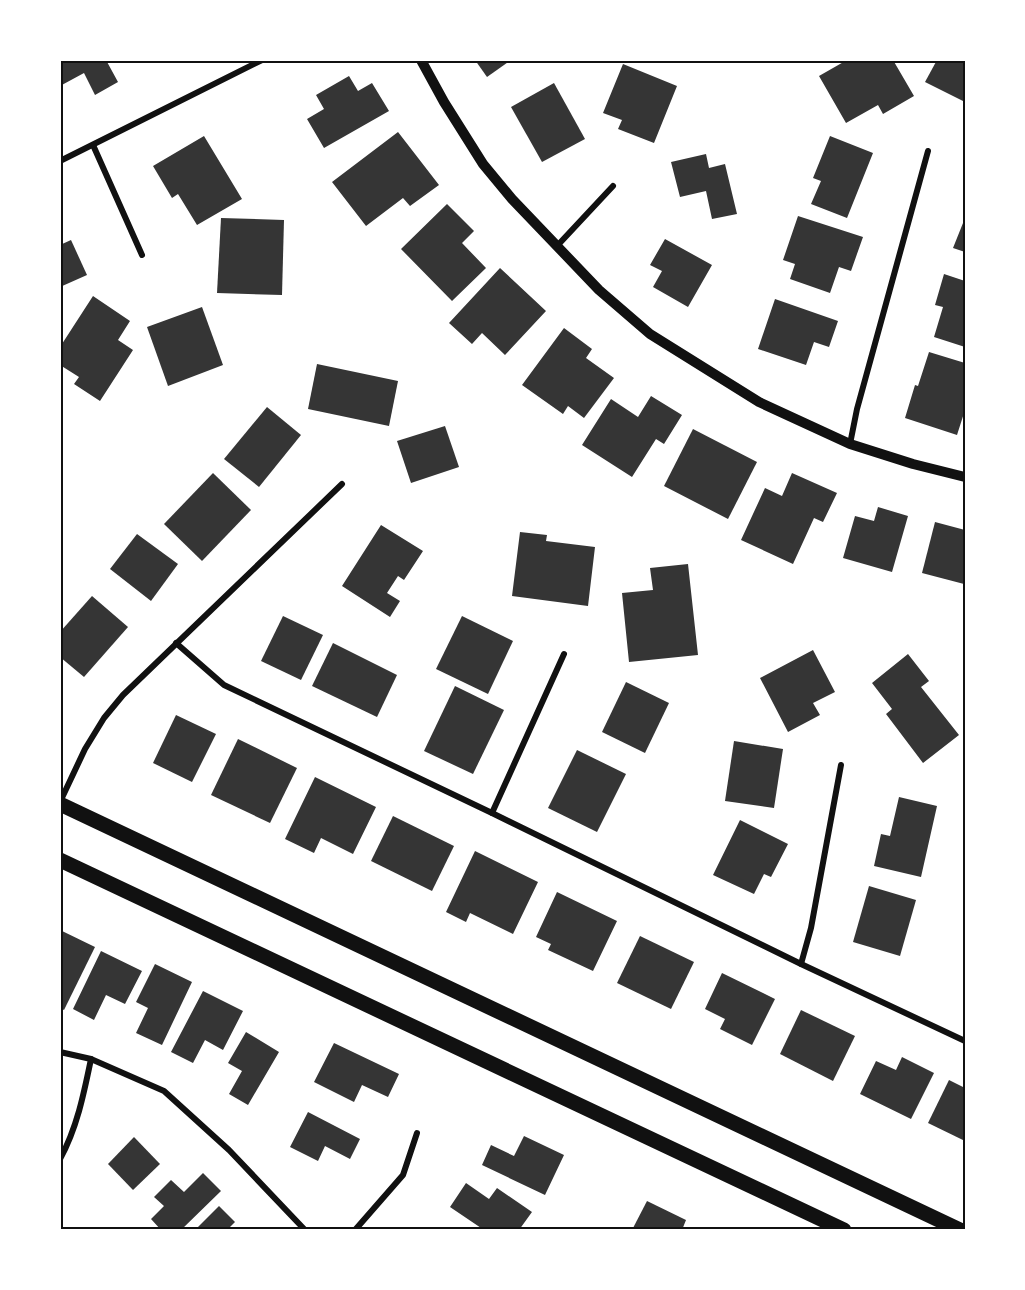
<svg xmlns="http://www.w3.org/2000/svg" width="1025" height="1290" font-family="'Sofia Sans Condensed',sans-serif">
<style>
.building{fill:#353535}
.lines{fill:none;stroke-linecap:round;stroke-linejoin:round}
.minor{stroke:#111;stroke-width:6}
.tertiary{stroke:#111;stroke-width:10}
.primary{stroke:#111;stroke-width:15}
.neatline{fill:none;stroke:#111;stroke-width:2}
</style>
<rect width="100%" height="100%" fill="#fff"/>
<!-- building -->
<g class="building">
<polygon points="60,60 106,60 118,82 95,95 84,73 60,86"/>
<polygon points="475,60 511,60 487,77"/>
<polygon points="847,60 893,60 914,96 883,114 878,105 846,123 819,76"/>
<polygon points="937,60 965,60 965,102 925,82"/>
<polygon points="623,64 677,86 654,143 618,129 622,120 603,113"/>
<polygon points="349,76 358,91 372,83 389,111 324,148 307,119 324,109 316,95"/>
<polygon points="554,83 585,139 542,162 511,107"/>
<polygon points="398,132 439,185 410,206 403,198 366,226 332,182"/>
<polygon points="204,136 242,199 197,225 178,194 172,198 153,166"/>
<polygon points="830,136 873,153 847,218 811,204 821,181 813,178"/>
<polygon points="706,154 709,168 725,164 737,214 712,219 706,191 680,197 671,162"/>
<polygon points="447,204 474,231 462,243 486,268 452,301 401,249"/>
<polygon points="798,216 863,237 851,271 839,267 830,293 790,279 795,264 783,260"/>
<polygon points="221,218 284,220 282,295 217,293"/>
<polygon points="965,218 965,252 953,248"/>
<polygon points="665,239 712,265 688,307 653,287 662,271 650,265"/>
<polygon points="71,240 87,275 60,287 60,245"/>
<polygon points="500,268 546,311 505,355 482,333 472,344 449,323"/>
<polygon points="944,274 965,281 965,347 934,337 943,307 935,305"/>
<polygon points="93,296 130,321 118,340 133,350 100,401 74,384 79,377 60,365 60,347"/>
<polygon points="775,299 838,321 829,347 814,342 806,365 758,349"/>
<polygon points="202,307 223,365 168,386 147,327"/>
<polygon points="564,328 592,349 586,358 614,378 584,418 568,406 563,414 522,385"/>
<polygon points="929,352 965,363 965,410 957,435 905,418 915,385 918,386"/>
<polygon points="317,364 398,381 389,426 308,409"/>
<polygon points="651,396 682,415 664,444 656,439 632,477 582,445 611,399 638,417"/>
<polygon points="267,407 301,435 259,487 224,459"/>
<polygon points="445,426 459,467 411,483 397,441"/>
<polygon points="693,429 757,462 728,519 664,486"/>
<polygon points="213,473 251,510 202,561 164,524"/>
<polygon points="792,473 837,493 823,522 814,518 793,564 741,540 765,488 782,496"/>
<polygon points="878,507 908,516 892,572 843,558 855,516 874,521"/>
<polygon points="935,522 965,530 964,584 922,573"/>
<polygon points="381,525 423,551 404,580 398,576 387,593 400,601 390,617 342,586"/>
<polygon points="520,532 547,535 546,541 595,547 588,606 512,596"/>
<polygon points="137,534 178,564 151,601 110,569"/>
<polygon points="688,564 698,655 629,662 622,593 653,590 650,568"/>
<polygon points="92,596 128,627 84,677 60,657 60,632"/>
<polygon points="283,616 323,635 301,680 261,661"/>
<polygon points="462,616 513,641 488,694 436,669"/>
<polygon points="333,643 397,675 377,717 312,686"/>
<polygon points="813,650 835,692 813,703 820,715 788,732 760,678"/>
<polygon points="908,654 929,681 921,687 959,735 923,763 886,714 892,709 872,683"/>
<polygon points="626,682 669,703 645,753 602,732"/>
<polygon points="455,686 504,710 473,774 424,751"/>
<polygon points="176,715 216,734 192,782 153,763"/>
<polygon points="238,739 297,768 270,823 211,795"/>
<polygon points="734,741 783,749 774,808 725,801"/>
<polygon points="577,750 626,774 597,832 548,808"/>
<polygon points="315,777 376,807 353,854 321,838 314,853 285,839"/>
<polygon points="899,797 937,806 921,877 874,866 881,834 890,836"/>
<polygon points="393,816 454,846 432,891 371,861"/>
<polygon points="740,820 788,844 771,877 764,874 754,894 713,875"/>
<polygon points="475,851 538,882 513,934 470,913 466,922 446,912"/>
<polygon points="869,886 916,900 900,956 853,942"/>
<polygon points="557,892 617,921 593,971 548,950 551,944 536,937"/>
<polygon points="60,930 95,947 64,1010 60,1008"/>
<polygon points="640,936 694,962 671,1009 617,983"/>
<polygon points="101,951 142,971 125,1004 106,995 94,1020 73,1009"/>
<polygon points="155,964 192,982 162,1045 136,1033 148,1008 136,1002"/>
<polygon points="722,973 775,999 752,1045 720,1029 725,1019 705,1009"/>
<polygon points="203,991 243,1011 223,1050 205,1040 193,1063 171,1052"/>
<polygon points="801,1010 855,1036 833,1081 780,1054"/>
<polygon points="246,1032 279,1052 248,1105 229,1094 242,1071 228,1063"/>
<polygon points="334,1043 399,1074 388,1097 362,1085 354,1102 314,1082"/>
<polygon points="902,1057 934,1073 911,1119 860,1094 876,1061 896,1070"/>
<polygon points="949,1080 965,1088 965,1141 928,1123"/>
<polygon points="308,1112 360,1139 350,1159 325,1146 318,1161 290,1147"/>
<polygon points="524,1136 564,1155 545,1195 482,1165 491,1145 514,1156"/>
<polygon points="134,1137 160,1164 133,1190 108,1164"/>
<polygon points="203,1173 221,1191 181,1230 161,1230 151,1219 164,1206 154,1197 171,1180 184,1192"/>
<polygon points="466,1183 489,1199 497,1188 532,1212 519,1230 484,1230 450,1207"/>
<polygon points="647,1201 686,1220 682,1230 632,1230"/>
<polygon points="219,1206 235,1222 227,1230 195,1230"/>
</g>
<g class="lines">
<!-- minor -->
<g class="minor">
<polyline points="93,145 142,255"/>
<polyline points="60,161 262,60"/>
<polyline points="557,246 613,186"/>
<polyline points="850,444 857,409 928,151"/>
<polyline points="176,643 224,685 492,813 801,964 965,1041"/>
<polyline points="60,802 85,749 104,718 123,695 342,484"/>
<polyline points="492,813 564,654"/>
<polyline points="801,964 811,928 841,765"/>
<polyline points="60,1052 91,1059 164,1091 229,1150 305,1230"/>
<path d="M 60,1159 C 77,1128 84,1093 91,1059"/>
<polyline points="355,1230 403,1175 417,1133"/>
</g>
<!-- tertiary -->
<polyline class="tertiary" points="421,60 444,102 483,164 512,199 599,290 650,334 759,402 850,444 913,464 965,477"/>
<!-- primary -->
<g class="primary">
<polyline points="60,804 960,1230"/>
<polyline points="60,860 844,1230"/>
</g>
</g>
<!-- border -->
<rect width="1025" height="1290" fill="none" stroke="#ffffff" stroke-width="123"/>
<rect x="62" y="62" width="902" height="1166" class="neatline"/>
</svg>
